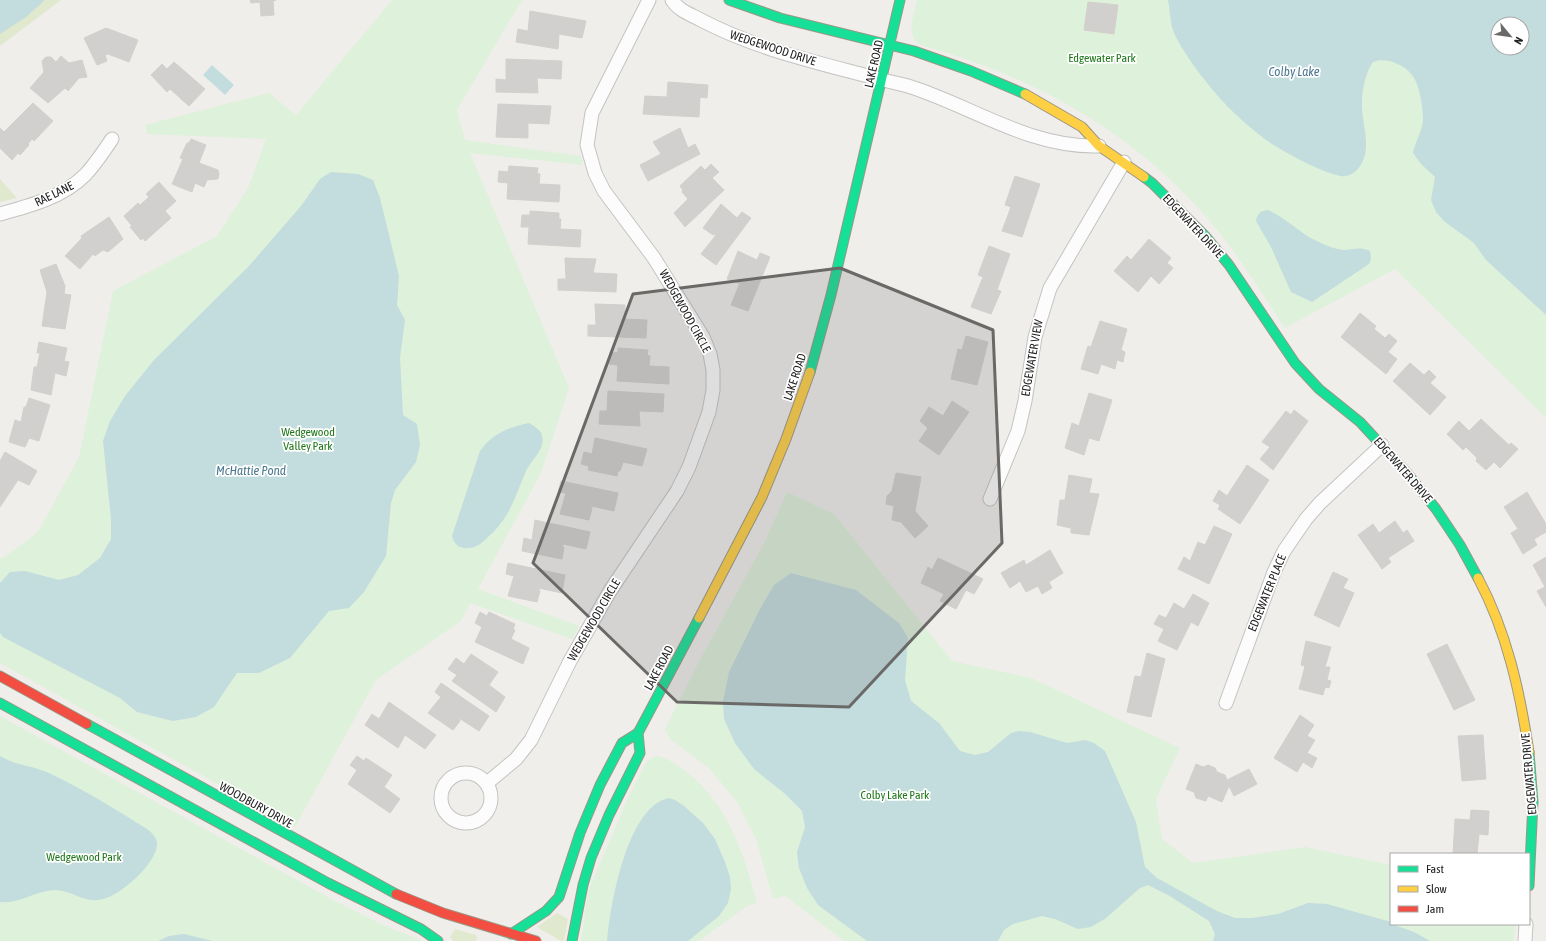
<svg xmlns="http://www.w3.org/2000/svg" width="1546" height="941" font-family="'Asap Condensed',sans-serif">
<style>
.grass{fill:#e0e8ce}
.park{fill:#def1da;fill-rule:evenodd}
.water{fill:#c3dcde;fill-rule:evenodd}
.building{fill:#d2d0ce;stroke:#d3cfcd}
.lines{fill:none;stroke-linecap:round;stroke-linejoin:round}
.street-casing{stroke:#c3c3c1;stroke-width:15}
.fast-casing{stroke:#999784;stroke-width:11}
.slow-casing{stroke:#999784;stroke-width:11}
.jam-casing{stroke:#999784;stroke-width:11}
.street{stroke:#fdfcfc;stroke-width:13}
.fast{stroke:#16e098;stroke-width:9}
.slow{stroke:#ffcf43;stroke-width:9}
.jam{stroke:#f24e42;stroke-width:9}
.marked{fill:#6a6968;fill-opacity:0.2;stroke:#6a6968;stroke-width:3;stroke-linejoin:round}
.labels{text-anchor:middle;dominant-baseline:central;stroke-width:3.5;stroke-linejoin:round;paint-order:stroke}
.street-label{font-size:12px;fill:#222;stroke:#fff}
.park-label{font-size:12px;fill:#1e7619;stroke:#fff}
.water-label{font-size:13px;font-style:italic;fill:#4d7990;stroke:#fff}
</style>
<rect width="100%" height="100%" fill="#f0eeeb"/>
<!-- grass -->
<g class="grass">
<polygon points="0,0 61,0 0,46"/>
<polygon points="0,179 17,198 0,202"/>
<polygon points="557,913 568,919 564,941 561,941 537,927"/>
<polygon points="455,929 476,935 477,939 475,941 453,941 450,937"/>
</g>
<!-- park -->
<g class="park">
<polygon points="392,0 522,0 457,110 465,140 581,156 583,165 470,153 569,388 541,473 478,589 579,626 572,639 470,603 461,621 376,680 295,827 0,663 0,558 3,558 38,532 79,457 113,291 217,236 248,188 266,139 147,134 145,125 269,93 296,115"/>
<path d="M 917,0 L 1546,0 L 1546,418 L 1395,269 L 1285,328 C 1263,295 1243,262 1218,231 C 1142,137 1036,76 920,45 C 905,35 914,15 917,0 ZM 1498,24 L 1522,24 L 1522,48 L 1498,48 Z"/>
<polygon points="787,492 834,514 952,661 1031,678 1180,748 1156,799 1162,839 1193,863 1305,847 1391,865 1391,924 1515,924 1514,941 844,941 785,896 773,899 756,839 737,802 709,768 670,739 665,729 696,667 764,543"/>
<polygon points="0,716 335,901 383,925 423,941 0,941"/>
<path d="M 656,756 C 665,756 673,763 680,767 C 727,800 743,851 757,903 L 747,906 L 699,941 L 581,941 L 588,892 L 628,798 L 647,761 Z"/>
</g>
<!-- water -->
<g class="water">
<polygon points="0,0 45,0 26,17 0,34"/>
<path d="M 1168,0 L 1546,0 L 1546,315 L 1486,260 L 1474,243 L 1445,222 L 1436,212 L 1431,200 L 1435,177 L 1421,164 L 1413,153 C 1415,142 1422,132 1423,120 C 1423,108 1420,85 1412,75 C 1403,64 1386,57 1373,62 C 1365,73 1361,94 1362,108 C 1363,128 1373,152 1357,170 C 1353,174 1346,177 1341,176 C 1323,173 1288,154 1272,144 C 1247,127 1222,103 1204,79 C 1195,68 1175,40 1172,27 C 1170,19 1170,9 1168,0 ZM 1498,24 L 1522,24 L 1522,48 L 1498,48 Z"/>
<polygon points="212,65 234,85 225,95 203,75"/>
<polygon points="331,172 358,174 373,180 380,198 399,276 397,305 405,320 400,357 403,415 417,424 420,445 416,462 395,490 391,503 386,556 364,592 349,608 329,611 290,658 259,673 237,673 214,707 196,717 173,721 137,712 120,698 3,637 0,633 0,583 10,572 25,571 59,580 78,575 100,558 111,539 111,519 103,441 110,421 125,396 154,360 249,266 301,206 320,179"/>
<path d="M 1268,210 C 1287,218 1301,235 1321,243 C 1327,246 1338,250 1345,250 C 1355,249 1360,247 1370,251 L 1371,259 L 1369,264 L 1312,302 L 1291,292 L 1271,247 L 1256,221 C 1258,213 1260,211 1268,210 Z"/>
<path d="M 529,423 C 534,426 541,430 542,436 C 546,449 531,460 526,471 C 515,496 511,516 489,536 C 484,541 477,548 469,548 C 459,549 454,544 452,536 L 480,451 C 492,434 509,427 529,423 Z"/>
<polygon points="791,573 856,590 899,623 908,638 905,680 911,701 939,723 960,751 975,755 988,752 1011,733 1019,731 1030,732 1067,743 1085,740 1094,743 1105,751 1136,822 1145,867 1157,878 1217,911 1235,918 1252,918 1278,914 1308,903 1327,904 1391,922 1391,924 1414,932 1430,941 1213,941 1215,934 1209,921 1168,895 1148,885 1140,888 1106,918 1091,927 1078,929 1055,919 1042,916 1013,924 1004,930 998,941 867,941 818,905 807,888 799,868 797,852 805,827 802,811 784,793 754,769 735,743 724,719 723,701 729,672 760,609 774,585"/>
<path d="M 0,756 C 15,765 33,766 49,773 C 83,789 115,809 147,829 C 152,833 157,837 157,844 C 157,863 121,895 103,899 C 86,904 73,891 56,890 C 36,890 21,904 0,902 Z"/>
<path d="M 669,798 L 675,800 L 684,806 L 703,823 L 715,839 L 725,862 L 730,877 L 731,889 L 728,903 L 719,916 L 688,941 L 607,941 C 610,905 627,806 669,798 Z"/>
<polygon points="184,934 213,941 158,941 169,936"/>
</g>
<!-- building -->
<g class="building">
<polygon points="250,0 276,0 273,1 274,15 261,16 260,2 251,3"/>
<polygon points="1088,2 1118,5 1114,34 1084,30"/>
<polygon points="530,11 586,21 582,38 559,34 558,49 516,42 518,29 528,31"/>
<polygon points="106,28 138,40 129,62 108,54 105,55 107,61 97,65 84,38"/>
<polygon points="61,56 69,63 82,60 87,77 79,78 68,91 65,88 48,103 30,88 44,72 42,61 46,57 51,57 56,62"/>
<polygon points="506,59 562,61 561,79 537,78 538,93 496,92 496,79 506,80"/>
<polygon points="174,62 205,89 189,106 170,89 167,92 151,75 162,64 167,69"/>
<polygon points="668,82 708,85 707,98 700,97 699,117 643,114 645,96 668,97 667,95"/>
<polygon points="33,103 53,121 34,141 32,139 28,144 29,145 20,155 18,153 12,160 0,148 0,128 4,132"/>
<polygon points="498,104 551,106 549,124 528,123 528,138 496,137"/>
<polygon points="680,128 688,148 695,144 700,154 648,181 640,165 661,154 653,142"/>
<polygon points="191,139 206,145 199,163 218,170 219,174 218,179 207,180 204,187 195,183 192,192 172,184 183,159 180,158 187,143 189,143"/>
<polygon points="711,164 719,172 712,178 724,190 685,227 674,213 688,199 682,192 683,190 680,186 701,166 705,170"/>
<polygon points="509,166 538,168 537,173 540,174 539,184 560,185 559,202 507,199 508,183 498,182 499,171 508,172"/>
<polygon points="1015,176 1040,184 1022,237 1002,231 1011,207 1005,205"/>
<polygon points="159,182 176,201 165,211 171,218 145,241 143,238 141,240 130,227 132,226 124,216 138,203 140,205 149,197 146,194"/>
<polygon points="721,204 737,218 742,212 751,218 716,265 701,254 716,235 714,234 713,235 703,228"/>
<polygon points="530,211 559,213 559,219 561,219 560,229 581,230 580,247 528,244 529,227 521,227 522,215 530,215"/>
<polygon points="109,217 123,239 108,252 103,250 95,256 93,254 80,269 65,256 82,238 81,236"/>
<polygon points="1149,239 1171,258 1167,263 1173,268 1159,284 1151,276 1138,292 1114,271 1127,256 1131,260"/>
<polygon points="989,246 1010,254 997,290 1001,291 991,314 971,307 983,277 978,275"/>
<polygon points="738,251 757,260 760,253 770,257 748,311 731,305 740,283 738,283 727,279"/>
<polygon points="565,258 596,259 593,273 617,274 616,292 558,290 558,279 566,279"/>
<polygon points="56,264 65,286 64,294 71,295 65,329 42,326 47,292 40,270"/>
<polygon points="595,304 625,305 625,317 623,319 647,320 646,338 588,336 588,325 596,325"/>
<polygon points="1360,313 1376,326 1374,329 1385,338 1389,334 1397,341 1388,352 1397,359 1386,374 1341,337"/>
<polygon points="1100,321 1127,329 1121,350 1125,352 1123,362 1117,360 1115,369 1101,364 1098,374 1081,369 1088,346 1091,347"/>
<polygon points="966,336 988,342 977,385 951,379 958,349 962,350"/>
<polygon points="39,342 67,348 64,361 69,362 66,376 55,373 51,395 31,390 34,367 37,367 40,353 37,353"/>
<polygon points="618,348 648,350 647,355 650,356 649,366 669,367 669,384 617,381 618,365 609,364 610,352 618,353"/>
<polygon points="1410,363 1424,375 1429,370 1436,377 1430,383 1446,397 1430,415 1393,381"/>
<polygon points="608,391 664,394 663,412 639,411 640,426 599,424 600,411 607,411"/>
<polygon points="1089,393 1112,400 1099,441 1089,438 1084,455 1065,448 1072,423 1079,426"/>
<polygon points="29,398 50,405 39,441 29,438 25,447 9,442 15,420 21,422 24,407 26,407"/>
<polygon points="952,401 969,412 939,455 919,441 928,428 920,421 929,407 943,416"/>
<polygon points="1294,410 1308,421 1273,470 1260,459 1270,447 1262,442 1286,411 1291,415"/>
<polygon points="1481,419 1509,445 1511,443 1518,449 1500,468 1494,462 1486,470 1476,461 1477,458 1466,447 1463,450 1447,434 1459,421 1469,431"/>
<polygon points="595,438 647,449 642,466 623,462 620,471 618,471 617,476 588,470 589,466 581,464 584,452 592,454"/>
<polygon points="5,452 37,471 29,485 18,480 0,507 0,461"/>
<polygon points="1247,465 1269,480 1240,524 1218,509 1220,505 1213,501 1219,490 1227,496"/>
<polygon points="896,473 921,477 915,511 928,526 915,538 901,522 892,520 894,506 886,504 887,496 892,491"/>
<polygon points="1069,475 1092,479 1089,493 1099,494 1089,535 1071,533 1071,528 1057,525 1060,500 1065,500"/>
<polygon points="561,481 618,493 614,511 591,506 592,508 589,520 560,514 566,493 558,492"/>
<polygon points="1527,492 1546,524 1546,532 1534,539 1537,545 1523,554 1511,533 1518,529 1504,507"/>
<polygon points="535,520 590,532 586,549 563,544 562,547 564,547 562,559 522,551 524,538 532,540"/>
<polygon points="1395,521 1403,533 1407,530 1414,541 1388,558 1391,562 1382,569 1358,535 1373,524 1379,533"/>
<polygon points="1214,526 1232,534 1209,584 1178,569 1184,557 1190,561 1198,542 1205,545"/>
<polygon points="1050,550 1063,573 1049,582 1052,588 1042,594 1038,586 1026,592 1020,581 1010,588 1001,573 1024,560 1026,565"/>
<polygon points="1546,557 1546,607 1537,591 1545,587 1533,565"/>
<polygon points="938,558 983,579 974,594 966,590 956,609 940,601 944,594 921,583 928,567 932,570"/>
<polygon points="508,563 565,575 562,593 538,588 540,591 537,602 508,596 514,576 506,574"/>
<polygon points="1333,572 1348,579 1343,588 1354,593 1339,627 1314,615"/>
<polygon points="1193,594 1209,603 1198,626 1191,622 1177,650 1158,641 1164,629 1154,624 1159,615 1166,618 1174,603 1184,609"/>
<polygon points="480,612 487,616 489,612 515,624 513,629 515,630 511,639 529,648 523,664 475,642 482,627 475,623"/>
<polygon points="1306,641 1331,647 1325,667 1330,667 1327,680 1331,681 1329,688 1325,687 1323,695 1299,689 1305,666 1301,665"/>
<polygon points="1447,644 1475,700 1454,710 1427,654"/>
<polygon points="1147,653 1165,659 1151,717 1127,712 1135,676 1141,677"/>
<polygon points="471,654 498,672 489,685 505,697 496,712 452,681 457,675 448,669 456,658 464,664"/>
<polygon points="441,683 489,716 479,731 459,718 460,721 453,730 428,713 441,697 435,692"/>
<polygon points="389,702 436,735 425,749 405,735 398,748 365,725 372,714 379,719"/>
<polygon points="1300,715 1314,725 1307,736 1315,740 1307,753 1317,758 1312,768 1303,762 1297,772 1274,758"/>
<polygon points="1483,735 1486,779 1462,781 1458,736"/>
<polygon points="357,756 364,761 366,758 392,775 384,787 400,799 390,813 348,784 357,770 350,765"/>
<polygon points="1196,764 1203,767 1208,765 1215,768 1217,772 1225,775 1227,780 1249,769 1257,784 1234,796 1229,786 1222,802 1208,796 1206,801 1196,798 1194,792 1186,789"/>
<polygon points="1471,810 1489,811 1488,835 1479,834 1477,854 1453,854 1455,819 1470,820"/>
</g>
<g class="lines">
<defs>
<g id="street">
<path d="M 672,0 C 679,11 690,14 701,20 C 756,49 816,62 875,78 C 886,81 897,83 908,86 C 972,106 1029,148 1099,146"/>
<path d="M 0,214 C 30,206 64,197 86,174 C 96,163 104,151 112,139"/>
<polyline points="990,499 1018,431 1025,401 1035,337 1050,288 1124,162"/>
<polyline points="1226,703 1274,572 1284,551 1306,519 1320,503 1382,445"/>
<circle cx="466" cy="798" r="25"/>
<polyline points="487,783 516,759 531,740 570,661 610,591 677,491 689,467 709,412 713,390 713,370 710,354 703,337 654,258 604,191 595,173 587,145 592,113 649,0"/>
<polyline points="1525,941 1526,924"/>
</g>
<g id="fast">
<polyline points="729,0 780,18 914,51 971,71 1025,94"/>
<polyline points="1144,177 1152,183 1206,237 1229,265 1295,363 1319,389 1360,422 1407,473 1436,509 1460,545 1478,578"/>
<polyline points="810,372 831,295 900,0"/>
<polyline points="0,703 328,883 421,929 438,941"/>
<polyline points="87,724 396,894"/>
<polyline points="1529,752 1533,802 1529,886"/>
<polyline points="511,934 546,911 559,897 580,833 600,785 622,743 638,733 699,618"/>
<polyline points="572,941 583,885 591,858 609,815 640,753 638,733"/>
</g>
<g id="slow">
<polyline points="1025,94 1082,127 1099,146 1144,177"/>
<path d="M 1478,578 C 1507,632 1520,692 1529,752"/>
<polyline points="699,618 762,497 786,439 810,372"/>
</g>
<g id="jam">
<polyline points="0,676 87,724"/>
<polyline points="396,894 443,913 536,941"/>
</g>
</defs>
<!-- street casing -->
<use href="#street" class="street-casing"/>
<!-- fast casing -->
<use href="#fast" class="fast-casing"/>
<!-- slow casing -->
<use href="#slow" class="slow-casing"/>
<!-- jam casing -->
<use href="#jam" class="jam-casing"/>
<!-- street -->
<use href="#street" class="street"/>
<!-- fast -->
<use href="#fast" class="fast"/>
<!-- slow -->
<use href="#slow" class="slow"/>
<!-- jam -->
<use href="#jam" class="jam"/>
</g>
<!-- marked area -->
<path class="marked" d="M 840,268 L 993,330 L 1002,543 L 849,707 L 677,702 L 533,563 L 633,294 Z"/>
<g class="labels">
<!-- street labels -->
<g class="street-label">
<text transform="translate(773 48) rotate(18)">WEDGEWOOD DRIVE</text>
<text transform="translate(874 64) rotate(-77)">LAKE ROAD</text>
<text transform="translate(54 194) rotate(-26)">RAE LANE</text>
<text transform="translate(1193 226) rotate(47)">EDGEWATER DRIVE</text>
<text transform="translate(685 311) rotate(61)">WEDGEWOOD CIRCLE</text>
<text transform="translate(1032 358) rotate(-80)">EDGEWATER VIEW</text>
<text transform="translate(795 377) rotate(-72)">LAKE ROAD</text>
<text transform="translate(1403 470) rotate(49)">EDGEWATER DRIVE</text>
<text transform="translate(1267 593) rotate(-68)">EDGEWATER PLACE</text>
<text transform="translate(594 620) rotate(-60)">WEDGEWOOD CIRCLE</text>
<text transform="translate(659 668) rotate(-62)">LAKE ROAD</text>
<text transform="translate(1529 774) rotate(-95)">EDGEWATER DRIVE</text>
<text transform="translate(256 805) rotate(29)">WOODBURY DRIVE</text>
</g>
<!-- park labels -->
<g class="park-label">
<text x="1102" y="58">Edgewater Park</text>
<text x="308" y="432">Wedgewood<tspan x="308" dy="14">Valley Park</tspan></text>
<text x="895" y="795">Colby Lake Park</text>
<text x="84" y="857">Wedgewood Park</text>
</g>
<!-- water labels -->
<g class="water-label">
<text x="1294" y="71">Colby Lake</text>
<text x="251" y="470">McHattie Pond</text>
</g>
</g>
<!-- legend -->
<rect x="1390" y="853" width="140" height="72" fill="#ffffff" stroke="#a7a7a7"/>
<rect x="1398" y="866" width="20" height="6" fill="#16e098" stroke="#a7a7a7"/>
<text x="1426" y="873" font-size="12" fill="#222222">Fast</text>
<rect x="1398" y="886" width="20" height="6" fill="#ffcf43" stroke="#a7a7a7"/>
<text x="1426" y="893" font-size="12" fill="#222222">Slow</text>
<rect x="1398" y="906" width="20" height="6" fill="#f24e42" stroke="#a7a7a7"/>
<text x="1426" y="913" font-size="12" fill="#222222">Jam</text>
<!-- north arrow -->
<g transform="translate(1510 36) rotate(119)"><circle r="19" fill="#ffffff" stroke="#a7a7a7"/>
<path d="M0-3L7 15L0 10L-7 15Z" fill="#6a6968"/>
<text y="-6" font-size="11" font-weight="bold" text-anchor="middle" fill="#222222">N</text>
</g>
</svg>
